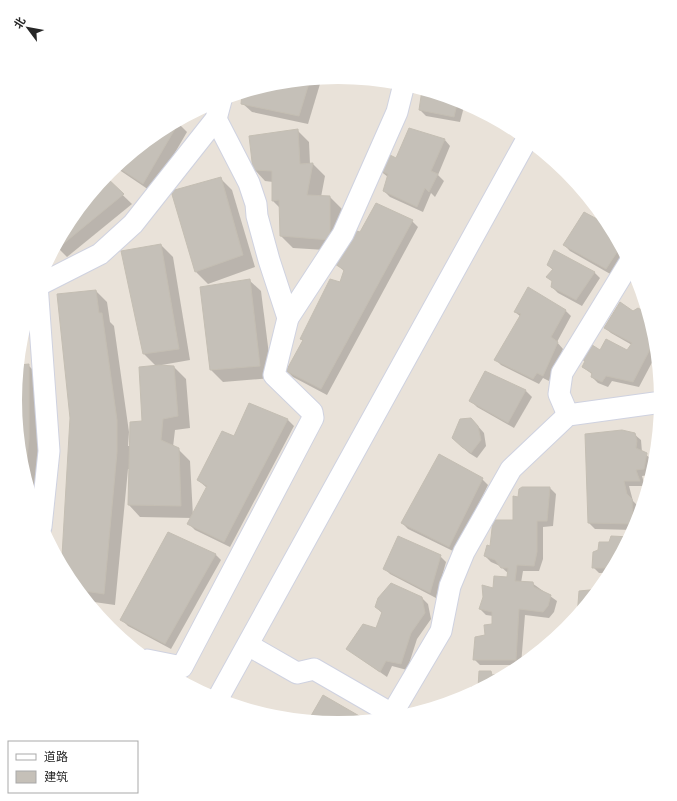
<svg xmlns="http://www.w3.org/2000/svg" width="677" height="801" font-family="'Fira Sans','Noto Sans SC',sans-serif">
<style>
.shadow{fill:#0003}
.building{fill:#c5c0b8;stroke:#c4beb3}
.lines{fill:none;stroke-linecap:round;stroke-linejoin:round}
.minor-casing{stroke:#cfd2e0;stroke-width:23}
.minor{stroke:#fff;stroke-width:21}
</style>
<rect width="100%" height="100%" fill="#e9e2d9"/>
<!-- shadow -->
<g class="shadow">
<polygon points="316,79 320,84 308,124 252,112 242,103 276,83"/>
<polygon points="423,90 465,103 460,122 426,116 420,110"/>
<polygon points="177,122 187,132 152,192 115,167 159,131"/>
<polygon points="297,130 309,142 310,164 313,164 325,176 321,197 330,197 342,209 341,251 293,248 281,236 280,208 273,201 273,182 265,181 254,169"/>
<polygon points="445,140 450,146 438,175 444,181 435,197 431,193 423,212 390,197 384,191 388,177 379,170 396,160"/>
<polygon points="105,178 132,204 67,257 56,246 70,221"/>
<polygon points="221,179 232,190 255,267 208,284 196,272 172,192"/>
<polygon points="584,213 611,228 625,254 612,275 570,251 564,245"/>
<polygon points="412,221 418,227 327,395 293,377 287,371 303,341 301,339 341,283 345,272 337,264 361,234"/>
<polygon points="161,245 173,257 190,360 156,366 144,354"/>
<polygon points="548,265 594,272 600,278 582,306 558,293 552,287 553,282 548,277 553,270"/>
<polygon points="249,280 261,291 272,378 223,382 211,370"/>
<polygon points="96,291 107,302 110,322 114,326 129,432 128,446 130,446 174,367 186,379 190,428 175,430 173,447 178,449 190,461 193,516 207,488 198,480 235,437 249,405 288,420 294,426 230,547 195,530 189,524 192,518 140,517 129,505 130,469 128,469 115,605 87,601 69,580 63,557"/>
<polygon points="565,310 571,316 557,342 563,349 549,381 543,378 539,384 501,365 495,359 521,317 515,312"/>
<polygon points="605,328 656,338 657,353 639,387 612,381 608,387 598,383 592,377 593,375 583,367 586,362 582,358 600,352 628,351 632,345 611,333"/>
<polygon points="28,365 40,377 41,451 35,508 21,463 15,400 18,366"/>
<polygon points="485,372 526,391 532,397 514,428 477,407 471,401"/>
<polygon points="477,425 484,433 486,446 477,458 469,453 453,438"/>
<polygon points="634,434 641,440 642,452 653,460 650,475 642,476 645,486 629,486 633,501 638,506 637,525 634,530 595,529 589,523"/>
<polygon points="482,479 488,485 455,552 408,529 402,523"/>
<polygon points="523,488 550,488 556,494 553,526 543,527 543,559 539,571 523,571 521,583 532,583 557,601 554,612 549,618 525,615 521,665 480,665 474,659 493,625 493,616 486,615 480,609 494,589 508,578 509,574 500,566 491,562 485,556 514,521"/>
<polygon points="630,538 611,573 599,573 593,567 610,543"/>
<polygon points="215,554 221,560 171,649 128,626 122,620"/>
<polygon points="440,556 446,562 436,598 390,574 384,568"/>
<polygon points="422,598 428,604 431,619 417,639 407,670 392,666 387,677 347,649 376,629 382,613 376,607"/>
</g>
<!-- building -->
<g class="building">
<polygon points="310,80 299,116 241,104 242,93 276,83"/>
<polygon points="422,90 458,100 454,117 419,110"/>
<polygon points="178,121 179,122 143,184 116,166 159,131"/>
<polygon points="409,128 445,139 431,171 438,174 429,192 425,188 417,207 383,191 388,174 377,170 386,153 396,158"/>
<polygon points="298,129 300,164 313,163 307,195 330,196 330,240 280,236 279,200 272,201 272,171 253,170 249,136"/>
<polygon points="106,177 124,194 57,249 56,247 70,221"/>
<polygon points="221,177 243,255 195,272 171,191"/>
<polygon points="376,203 413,220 321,389 286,371 303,340 300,339 330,279 340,282 344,270 335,264 353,230 360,232"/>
<polygon points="584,212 610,226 621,246 606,269 563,245"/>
<polygon points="161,244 179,349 143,354 121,251"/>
<polygon points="554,250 595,272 576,300 551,287 552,281 546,277 553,269 547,265"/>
<polygon points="250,279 260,366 210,370 200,287"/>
<polygon points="528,287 566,310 551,337 558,342 543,376 537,373 533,379 494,360 521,314 514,312"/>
<polygon points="96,290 99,313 102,313 117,420 117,452 104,594 78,590 69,580 57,557 62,556 70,418 57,294"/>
<polygon points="620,302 633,311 638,308 649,314 656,338 633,382 606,376 602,382 591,377 592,373 582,367 585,361 580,358 589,343 600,350 606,339 627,350 632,343 604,328"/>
<polygon points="29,364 29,439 25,477 21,463 15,400 19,365"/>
<polygon points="159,365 174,366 178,416 163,419 161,440 179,448 181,506 128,505 130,422 142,421 139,367"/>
<polygon points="485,371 526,390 508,423 469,401"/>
<polygon points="249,403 288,419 224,542 187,524 207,486 197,480 222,431 234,436"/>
<polygon points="471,418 478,426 481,440 471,453 462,447 452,438 460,419"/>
<polygon points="622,430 635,433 637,441 636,448 647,453 644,469 636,470 640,481 624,481 627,494 632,499 633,524 588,523 585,434"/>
<polygon points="439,454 483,478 449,547 401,523"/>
<polygon points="522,487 550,487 547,521 537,521 537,552 534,566 517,565 515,581 533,582 534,587 551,595 548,606 543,612 519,609 516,660 473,660 475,637 485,635 484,625 492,624 492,612 479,609 483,597 482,585 493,588 494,576 507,577 508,568 501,568 495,560 484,556 487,545 490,546 493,520 513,520 513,496 518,497 519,489"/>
<polygon points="168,532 216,554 165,644 120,620"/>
<polygon points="398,536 441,555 430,593 383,569"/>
<polygon points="611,536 631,537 611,573 611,568 592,568 593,552 598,550 599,542 609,542"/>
<polygon points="391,583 422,597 425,613 411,633 401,664 386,661 380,672 346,649 363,624 376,628 382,612 375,607 378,598"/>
<polygon points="600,589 577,617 579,591"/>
<polygon points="479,671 491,671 492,675 511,673 469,696 471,687 478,688"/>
<polygon points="323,695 368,721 338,724 308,721"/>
</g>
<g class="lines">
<defs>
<g id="minor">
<polyline points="216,119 249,183 256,204 257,216 269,260 288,318"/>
<polyline points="37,284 49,451 41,527"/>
<polyline points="37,286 100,254 133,224 216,119 221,100"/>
<polyline points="568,415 559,394 562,373 630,262"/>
<polyline points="248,645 297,673 314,669 392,714"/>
<polyline points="147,660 182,667 313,418 312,412 274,375 288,318 343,234 397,112 404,84"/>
<polyline points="217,700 527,139"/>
<polyline points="389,719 441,631 450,586 464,552 511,469 568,415 662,402"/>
</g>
</defs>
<!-- minor casing -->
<use href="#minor" class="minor-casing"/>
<!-- minor -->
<use href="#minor" class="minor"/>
</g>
<!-- crop -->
<path d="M0 0H677V801H0ZM22 400a316 316 0 1 1 632 0a316 316 0 1 1-632 0Z" fill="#fff" fill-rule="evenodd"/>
<!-- legend -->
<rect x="8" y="741" width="130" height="52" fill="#ffffff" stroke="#a9a9a9"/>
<rect x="16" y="754" width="20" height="6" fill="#ffffff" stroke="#a9a9a9"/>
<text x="44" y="761" font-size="12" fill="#272727">道路</text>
<rect x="16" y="771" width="20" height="12" fill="#c5c0b8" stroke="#a9a9a9"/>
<text x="44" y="781" font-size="12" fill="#272727">建筑</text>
<!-- north arrow -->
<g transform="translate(28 28) rotate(302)" stroke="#ffffff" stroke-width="3" paint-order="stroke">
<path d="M0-3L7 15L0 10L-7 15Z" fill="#272727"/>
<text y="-6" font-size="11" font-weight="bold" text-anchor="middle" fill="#272727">北</text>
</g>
</svg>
